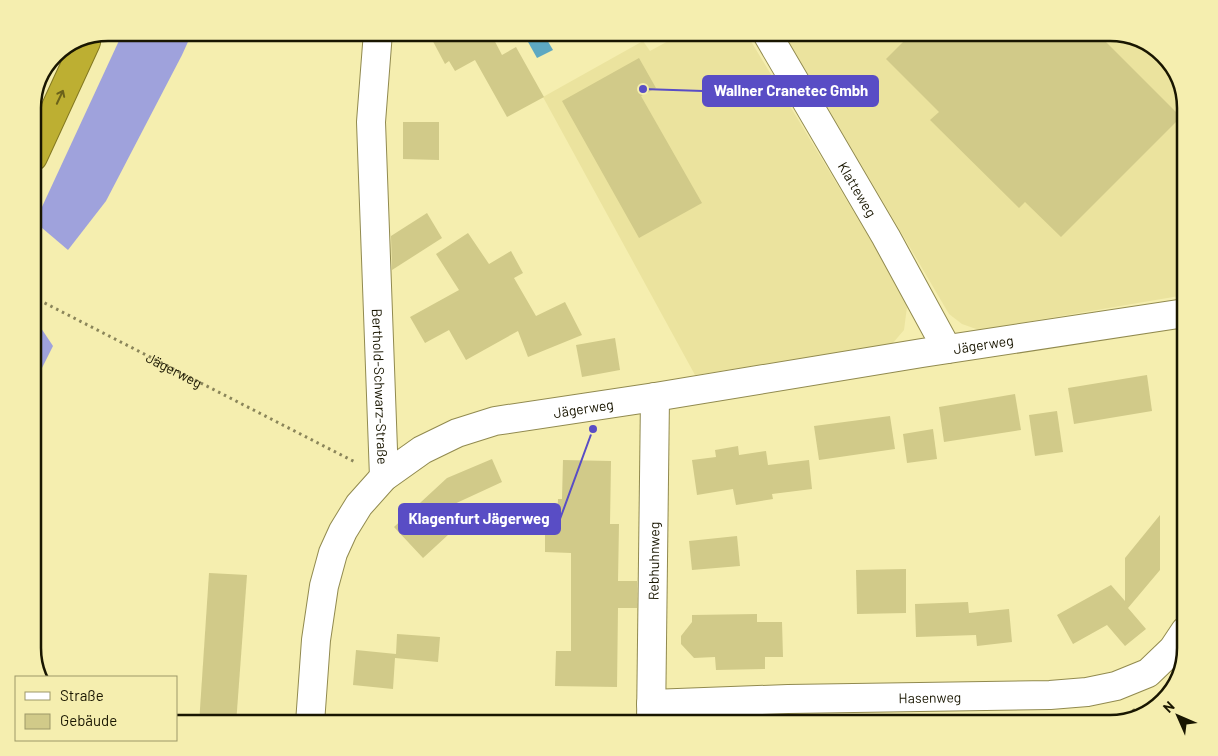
<svg xmlns="http://www.w3.org/2000/svg" width="1218" height="756" font-family="Barlow,sans-serif">
<style>
.built{fill:#ebe39e}
.forest{fill:#9fa2dc}
.water{fill:#5da8c2}
.building{fill:#d1ca89}
.lines{fill:none;stroke-linecap:round;stroke-linejoin:round}
.minor-casing{stroke:#918a4f;stroke-width:30}
.highway-casing{stroke:#847921;stroke-width:30}
.path{stroke:#8a855a;stroke-width:3;stroke-dasharray:2.5 4;stroke-linecap:butt}
.minor{stroke:#fff;stroke-width:28}
.highway{stroke:#bdaf32;stroke-width:28}
.oneway{stroke:#6b621a}
.labels{text-anchor:middle;dominant-baseline:central;stroke-width:4;stroke-linejoin:round;paint-order:stroke}
.street-label{font-size:14px;fill:#191601;stroke:#f5eeaf}
.rim{fill:none;stroke:#191601;stroke-width:2.5}
.leader{fill:none;stroke:#594dc5;stroke-width:2}
.callout-dot{fill:#594dc5;stroke:#f5eeaf;stroke-width:2}
.callout{fill:#594dc5;stroke:#594dc5;stroke-width:2}
.callout-label{font-size:15px;text-anchor:middle;font-weight:bold;fill:#fff}
</style>
<rect width="100%" height="100%" fill="#f5eeaf"/>
<!-- built -->
<g class="built">
<polygon points="1109,32 1148,43 1175,70 1185,104 1185,295 979,330 962,324 949,314 784,33"/>
<polygon points="683,33 746,33 891,274 907,307 904,330 892,344 695,375 543,97 643,41 650,51"/>
</g>
<!-- forest -->
<g class="forest">
<polygon points="123,32 192,33 182,55 106,201 68,250 35,222"/>
<polygon points="37,322 53,346 33,386 33,324"/>
</g>
<!-- water -->
<polygon class="water" points="523,33 543,33 553,50 537,58"/>
<!-- building -->
<g class="building">
<polygon points="428,32 490,32 502,55 516,47 544,97 507,117 475,60 455,71 449,61 445,64"/>
<polygon points="913,32 1096,32 1181,117 1061,237 1025,202 1019,208 930,120 939,112 886,59"/>
<polygon points="639,58 656,88 641,96 702,203 639,238 562,101"/>
<polygon points="403,122 439,122 439,160 403,159"/>
<polygon points="427,213 442,238 392,270 391,236"/>
<polygon points="468,233 489,264 511,251 523,273 514,278 536,316 565,302 582,335 528,357 518,331 466,360 449,330 425,343 410,317 459,290 436,254"/>
<polygon points="615,338 620,370 582,377 576,345"/>
<polygon points="1147,375 1152,411 1074,424 1068,388"/>
<polygon points="1015,394 1021,430 944,442 939,407"/>
<polygon points="1057,411 1063,452 1035,456 1029,415"/>
<polygon points="890,416 895,449 819,460 814,426"/>
<polygon points="933,429 937,459 907,463 903,434"/>
<polygon points="738,446 739,455 766,451 768,465 809,460 812,489 772,494 773,499 736,505 733,489 697,495 692,460 716,457 715,450"/>
<polygon points="492,459 502,482 450,506 455,517 444,528 449,534 423,558 394,527 447,478"/>
<polygon points="563,460 611,461 610,524 619,524 618,581 637,581 637,608 618,608 617,687 555,686 556,651 571,651 571,553 545,552 545,523 557,523 558,499 562,499"/>
<polygon points="1160,515 1160,570 1128,608 1146,629 1125,646 1107,625 1073,644 1057,615 1111,585 1125,601 1125,558"/>
<polygon points="737,536 740,566 692,570 689,541"/>
<polygon points="906,569 906,613 857,614 856,570"/>
<polygon points="209,573 247,575 236,724 199,724"/>
<polygon points="968,602 969,613 1009,609 1012,642 977,646 976,635 916,637 915,604"/>
<polygon points="757,614 757,622 782,622 783,657 765,657 765,669 716,670 715,657 694,658 681,644 681,636 692,622 692,615"/>
<polygon points="397,634 440,637 438,662 395,658 393,689 353,685 356,650 396,654"/>
</g>
<g class="lines">
<defs>
<g id="minor">
<path id="s2" d="M 378,32 L 371,122 L 384,477"/>
<path id="s3" d="M 766,32 L 886,237 L 947,349"/>
<path id="s4" d="M 651,704 L 788,699 L 1050,695 L 1087,692 L 1116,686 L 1148,673 L 1173,649 L 1185,631"/>
<path id="s5" d="M 310,723 L 316,640 L 324,586 L 333,553 L 343,531 L 359,505 L 384,477 L 422,450 L 457,433 L 495,421 L 655,397 L 922,353 L 1185,313"/>
<path id="s6" d="M 651,723 L 655,397"/>
</g>
<polyline id="highway" points="33,157 86,42"/>
</defs>
<!-- minor casing -->
<use href="#minor" class="minor-casing"/>
<!-- highway casing -->
<use href="#highway" class="highway-casing"/>
<!-- path -->
<g class="path">
<path id="s1" d="M 33,297 L 355,462"/>
<polyline points="1133,709 1138,716"/>
</g>
<!-- minor -->
<use href="#minor" class="minor"/>
<!-- highway -->
<use href="#highway" class="highway"/>
</g>
<!-- one-way arrows -->
<defs><path id="oneway-shaft" d="M-6 0H5M1.5-3L5.5 0L1.5 3" fill="none" stroke-width="1.6" stroke-linecap="round" stroke-linejoin="round" transform="scale(1.25)"/></defs>
<use class="oneway" href="#oneway-shaft" transform="translate(60 97) rotate(-65)"/>
<g class="labels">
<!-- street labels -->
<g class="street-label">
<text stroke="none"><textPath href="#s3" startOffset="182">Klatteweg</textPath></text>
<text stroke="none"><textPath href="#s5" startOffset="884">Jägerweg</textPath></text>
<text stroke="none"><textPath href="#s1" startOffset="159">Jägerweg</textPath></text>
<text stroke="none"><textPath href="#s2" startOffset="355">Berthold-Schwarz-Straße</textPath></text>
<text stroke="none"><textPath href="#s5" startOffset="479">Jägerweg</textPath></text>
<text stroke="none"><textPath href="#s6" startOffset="162">Rebhuhnweg</textPath></text>
<text stroke="none"><textPath href="#s4" startOffset="279">Hasenweg</textPath></text>
</g>
</g>
<!-- crop -->
<path d="M0 0H1218V756H0ZM108 41H1110A67 67 0 0 1 1177 108V648A67 67 0 0 1 1110 715H108A67 67 0 0 1 41 648V108A67 67 0 0 1 108 41Z" fill="#f5eeaf" fill-rule="evenodd"/>
<path class="rim" d="M108 41H1110A67 67 0 0 1 1177 108V648A67 67 0 0 1 1110 715H108A67 67 0 0 1 41 648V108A67 67 0 0 1 108 41Z"/>
<!-- callouts -->
<path class="leader" d="M643 89L703 91M593 429L560 519"/>
<g class="callout-dot">
<circle cx="643" cy="89" r="5"/>
<circle cx="593" cy="429" r="5"/>
</g>
<g class="callout">
<rect x="703" y="76" width="175" height="30" rx="5"/>
<rect x="399" y="504" width="161" height="30" rx="5"/>
</g>
<g class="callout-label">
<text x="791" y="96">Wallner Cranetec Gmbh</text>
<text x="479" y="524">Klagenfurt Jägerweg</text>
</g>
<!-- legend -->
<rect x="15" y="676" width="162" height="65" fill="#f5eeaf" stroke="#9d9869"/>
<rect x="25" y="692" width="25" height="8" fill="#ffffff" stroke="#9d9869"/>
<text x="60" y="701" font-size="15" fill="#191601">Straße</text>
<rect x="25" y="714" width="25" height="15" fill="#d1ca89" stroke="#9d9869"/>
<text x="60" y="726" font-size="15" fill="#191601">Gebäude</text>
<!-- north arrow -->
<g transform="translate(1178 716) rotate(315)" stroke="#f5eeaf" stroke-width="4" paint-order="stroke">
<path d="M0-4L9 19L0 12L-9 19Z" fill="#191601"/>
<text y="-8" font-size="14" font-weight="bold" text-anchor="middle" fill="#191601">N</text>
</g>
</svg>
